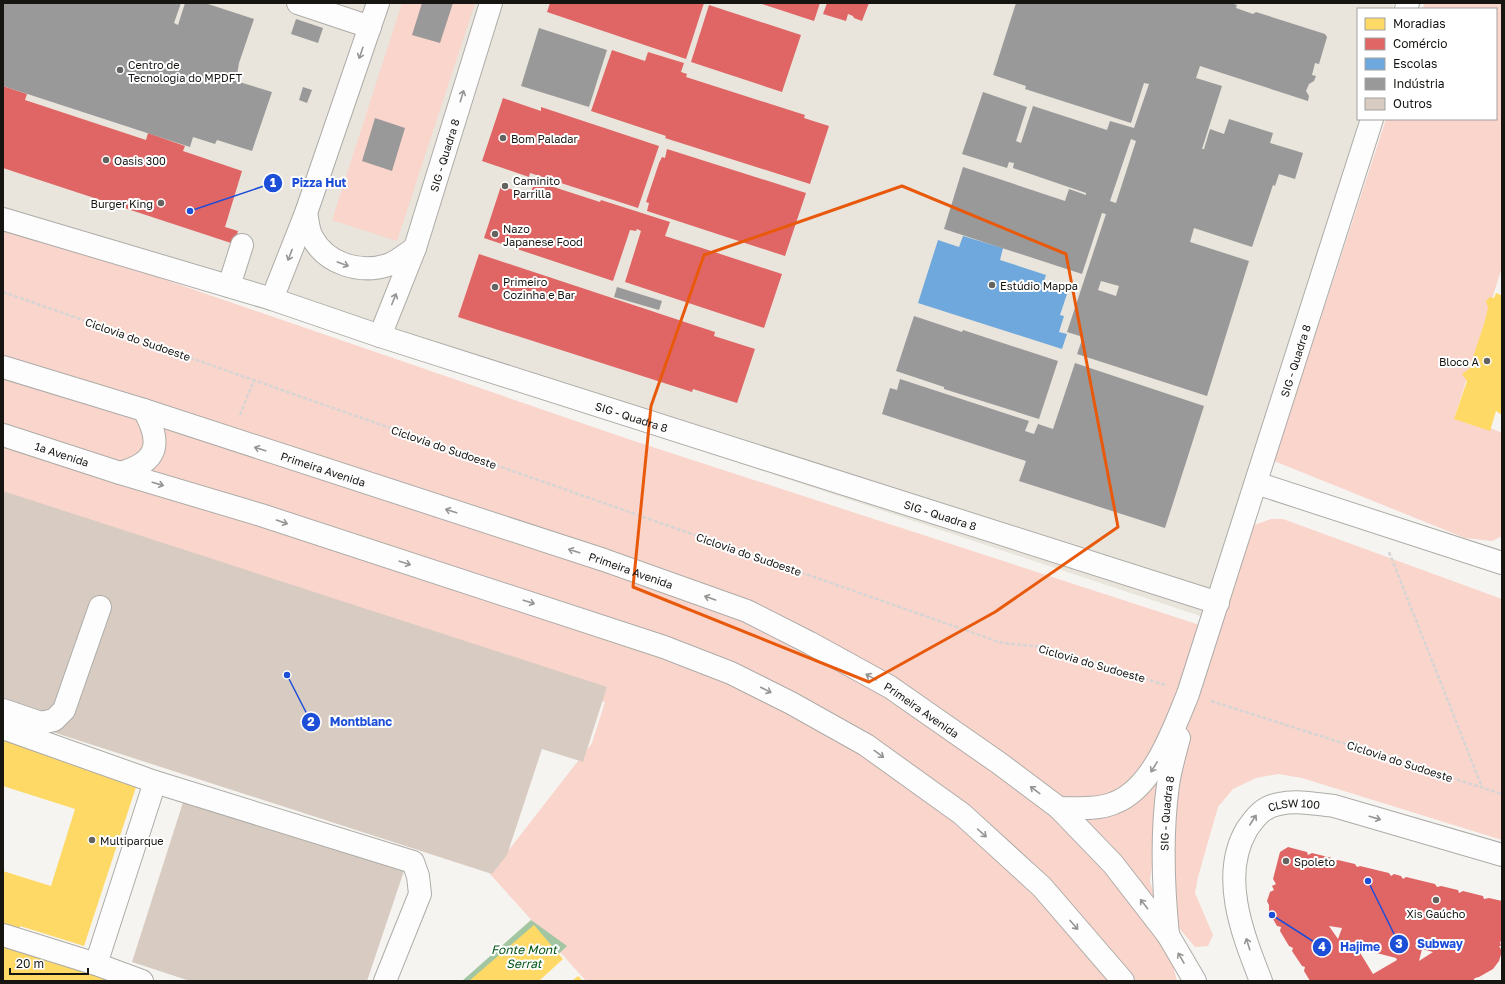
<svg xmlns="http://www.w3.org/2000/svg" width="1505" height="984" font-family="'Golos Text',sans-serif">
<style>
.built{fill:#e9e5dc}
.green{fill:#fad5cc}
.water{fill:#a2c6a1}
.homes{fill:#ffd966}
.shops{fill:#e06666;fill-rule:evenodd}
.schools{fill:#6fa8dc}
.industry{fill:#999;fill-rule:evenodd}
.building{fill:#d8ccc2}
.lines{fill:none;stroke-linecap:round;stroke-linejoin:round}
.minor-casing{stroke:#adaca8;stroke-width:24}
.major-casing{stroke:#adaca8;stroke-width:24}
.path{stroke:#d6d5d4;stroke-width:2.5;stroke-dasharray:4 2;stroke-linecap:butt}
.minor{stroke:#fefdfd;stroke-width:22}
.major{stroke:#fefdfd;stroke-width:22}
.oneway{stroke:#969593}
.marked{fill:none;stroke:#e8590c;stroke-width:3;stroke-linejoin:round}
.poi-dot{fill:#646360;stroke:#fff;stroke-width:1.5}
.labels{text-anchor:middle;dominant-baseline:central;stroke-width:4;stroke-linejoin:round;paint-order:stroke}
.poi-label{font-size:11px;fill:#161512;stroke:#fff;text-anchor:start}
.street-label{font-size:11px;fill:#161512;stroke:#fff}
.water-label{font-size:12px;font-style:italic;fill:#005513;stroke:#fff}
.leader{fill:none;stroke:#1d4ed8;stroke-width:1.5}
.callout-dot{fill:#1d4ed8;stroke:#fff;stroke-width:1.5}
.mark-label{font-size:12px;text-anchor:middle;font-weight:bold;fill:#fff}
.callout-label{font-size:12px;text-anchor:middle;font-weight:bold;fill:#1d4ed8;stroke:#fff;stroke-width:4;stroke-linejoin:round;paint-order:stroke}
</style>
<rect width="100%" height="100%" fill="#f6f4f0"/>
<!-- built -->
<polygon class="built" points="3,3 1394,3 1392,9 1358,9 1359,119 1206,618 3,219"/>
<!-- green -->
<g class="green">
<polygon points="402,3 475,3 397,241 332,220"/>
<polygon points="1424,3 1502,3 1502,267 1456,413 1502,433 1502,536 1492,541 1465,538 1274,461 1386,119 1496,119 1496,9 1423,9"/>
<polygon points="3,224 634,441 1206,627 1164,775 1150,881 1177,981 586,981 490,874 592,743 605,702 533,679 3,518"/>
<polygon points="1271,519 1283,519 1502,599 1502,840 1302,778 1278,774 1256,778 1233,789 1218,807 1198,877 1195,893 1213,935 1208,946 1195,947 1179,928 1167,865 1184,738 1254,525"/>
</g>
<!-- water -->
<polygon class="water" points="531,920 567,946 530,981 462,981"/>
<!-- homes -->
<g class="homes">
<polygon points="1502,292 1502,415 1496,411 1490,431 1454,419 1467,381 1462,374 1469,369 1484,324 1488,308 1486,301 1490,297 1494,298 1496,293 1501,295"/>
<polygon points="3,732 138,781 84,946 20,926 19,930 3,925 3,871 51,886 75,809 3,786"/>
<polygon points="534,925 563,959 539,981 469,981"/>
<polygon points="3,941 123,981 3,981"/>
<polygon points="578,976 583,981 572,981"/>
</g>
<!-- shops -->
<g class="shops">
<polygon points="550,3 704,3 686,59 547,12"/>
<polygon points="759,3 820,3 814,21"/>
<polygon points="827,3 869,3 862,21 854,18 853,16 848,14 846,21 823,14"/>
<polygon points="709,5 801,35 782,92 691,62"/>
<polygon points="612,50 645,61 648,52 684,63 681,72 687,74 686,77 805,115 804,118 829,126 810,184 665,138 666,136 591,111"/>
<polygon points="3,86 27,94 25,100 146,140 148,133 185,146 183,151 242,171 225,227 238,231 234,244 3,168"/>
<polygon points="503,98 541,111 541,107 659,146 638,208 530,173 529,177 482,161"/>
<polygon points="667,149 806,193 785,256 647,211 649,203 646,202 659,163 662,157 665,158"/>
<polygon points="535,181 600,202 601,200 670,222 665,236 782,274 764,328 625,282 641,231 637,229 636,231 630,230 613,281 484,238 501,186 530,195"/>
<polygon points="479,254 715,332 714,336 755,349 737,403 693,389 692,392 458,317"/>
<path d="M 1288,847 L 1307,852 L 1308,855 L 1312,853 L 1332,858 L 1335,861 L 1338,860 L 1355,864 L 1357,867 L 1360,866 L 1389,873 L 1391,876 L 1394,874 L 1401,876 L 1403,879 L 1406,877 L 1435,884 L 1437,887 L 1441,886 L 1458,890 L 1459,893 L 1463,891 L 1483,896 L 1484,899 L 1489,898 L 1502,901 L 1502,941 L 1500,942 L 1501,946 L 1499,946 L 1502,951 L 1499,961 L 1493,969 L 1479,977 L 1475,978 L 1473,981 L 1310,981 L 1304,971 L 1305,967 L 1302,966 L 1292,951 L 1293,948 L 1289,946 L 1280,931 L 1281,927 L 1277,926 L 1269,912 L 1269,905 L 1267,901 L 1270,892 L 1274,890 L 1272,886 L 1276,884 L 1273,879 L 1280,852 ZM 1329,926 L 1342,928 L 1338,939 ZM 1361,949 L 1396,958 L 1397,960 L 1373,974 L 1359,951 ZM 1422,949 L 1433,952 L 1419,961 Z"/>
</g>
<!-- schools -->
<polygon class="schools" points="963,236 1003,248 1000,260 1046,275 1044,281 1068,291 1060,315 1064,316 1059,332 1067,334 1062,349 918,303 938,240 959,247"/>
<!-- industry -->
<g class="industry">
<polygon points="3,3 181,3 174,23 178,25 185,3 205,3 254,19 239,63 236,81 272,92 252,151 217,140 215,144 193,137 190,147 3,86"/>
<polygon points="422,3 453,3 440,43 412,35"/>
<path d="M 1016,3 L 1230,3 L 1237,5 L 1236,8 L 1253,14 L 1256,12 L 1325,34 L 1327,37 L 1319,64 L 1315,63 L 1312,75 L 1316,76 L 1314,81 L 1309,84 L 1306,91 L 1309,96 L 1308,101 L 1200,66 L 1196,78 L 1222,86 L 1202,149 L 1204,149 L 1210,129 L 1224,134 L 1229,119 L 1273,133 L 1270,143 L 1303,153 L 1295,179 L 1279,174 L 1275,186 L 1273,185 L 1252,247 L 1194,228 L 1190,242 L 1249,261 L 1207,396 L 1077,354 L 1083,337 L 1067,332 L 1106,214 L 1102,213 L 1082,274 L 944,229 L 963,167 L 1065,201 L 1069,189 L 1086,195 L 1086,193 L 1013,168 L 1014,163 L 1009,162 L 1007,168 L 962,154 L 983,92 L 1027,107 L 1016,141 L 1021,143 L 1033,106 L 1107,130 L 1110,121 L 1134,128 L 1149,84 L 1144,83 L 1131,123 L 1025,89 L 1026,86 L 993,75 ZM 1131,139 L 1136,141 L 1116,203 L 1110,201 ZM 1101,281 L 1119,286 L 1116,296 L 1098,290 Z"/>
<polygon points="296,19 323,28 318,43 291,34"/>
<polygon points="539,28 607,50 589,107 521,86"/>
<polygon points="303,87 312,90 307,103 299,100"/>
<polygon points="375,118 405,128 392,171 362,161"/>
<polygon points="617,287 662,301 659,310 614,297"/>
<polygon points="914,316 962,332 963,330 1058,361 1039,419 944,389 944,387 896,371"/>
<polygon points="1075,363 1204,406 1165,528 1019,481 1026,461 882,414 890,388 897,390 900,379 1029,421 1025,431 1034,434 1038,424 1053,429"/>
</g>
<!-- building -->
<g class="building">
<polygon points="3,491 607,687 583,762 542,749 507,855 492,874 3,716"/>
<polygon points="185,796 404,871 367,981 190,981 132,962"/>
</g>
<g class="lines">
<defs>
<g id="minor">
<polyline points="298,3 370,27"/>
<polyline points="1406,9 1408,3"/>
<path d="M 306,213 C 308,221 308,230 312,237 C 326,264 360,274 388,265 C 397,262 406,254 415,248"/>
<path id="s1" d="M 3,219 L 272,299 L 380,336 L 1218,603"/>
<polyline points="229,286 242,245"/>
<polyline points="272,299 306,213 378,3"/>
<path id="s2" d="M 380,336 L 415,248 L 491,3"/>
<polyline points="1256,483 1502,563"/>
<polyline points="3,710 41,723 54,720 64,710 100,607"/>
<polyline points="3,728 155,782 96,964 3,935"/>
<polyline points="155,782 413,862 418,876 420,894 385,981"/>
<path id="s3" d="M 1059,808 C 1077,808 1097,810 1114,803 C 1153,789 1174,728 1188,694 L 1372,119"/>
<path id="s4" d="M 1168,935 C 1163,885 1161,835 1168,785 C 1170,770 1175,753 1179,738"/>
<polyline points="96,964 142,981"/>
<path id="s5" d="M 1261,981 C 1243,935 1219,876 1247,829 C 1256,816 1263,807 1279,804 C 1297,800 1316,804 1334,806 L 1502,855"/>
</g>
<g id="major">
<path id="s6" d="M 3,367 L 144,410 L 604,560 L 747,611 L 810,643 L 890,687 L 999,763 L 1059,808 L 1113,864 L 1168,935 L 1195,981"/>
<polyline points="3,435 120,473 261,515 664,647 731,673 791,703 866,745 962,814 1042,887 1123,981"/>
<path d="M 120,473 C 159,462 162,443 144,410"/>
</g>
</defs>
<!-- minor casing -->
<use href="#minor" class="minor-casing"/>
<!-- major casing -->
<use href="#major" class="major-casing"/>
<!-- path -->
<g class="path">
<polyline points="3,292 1002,643 1045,647 1165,685"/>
<polyline points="240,415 254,380"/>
<polyline points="1389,552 1482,787"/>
<polyline points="1211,701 1502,794"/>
</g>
<!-- minor -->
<use href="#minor" class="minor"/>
<!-- major -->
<use href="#major" class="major"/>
</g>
<!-- one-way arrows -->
<defs><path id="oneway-shaft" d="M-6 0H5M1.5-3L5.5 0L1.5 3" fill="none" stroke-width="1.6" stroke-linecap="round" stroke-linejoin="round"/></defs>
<g class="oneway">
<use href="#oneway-shaft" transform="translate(361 53) rotate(109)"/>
<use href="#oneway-shaft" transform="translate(462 96) rotate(-73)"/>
<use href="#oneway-shaft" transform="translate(290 255) rotate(111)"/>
<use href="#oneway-shaft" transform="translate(343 264) rotate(20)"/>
<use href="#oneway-shaft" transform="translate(394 299) rotate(-68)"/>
<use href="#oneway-shaft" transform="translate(260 449) rotate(-162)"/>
<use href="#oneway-shaft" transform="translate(158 484) rotate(16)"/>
<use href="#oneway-shaft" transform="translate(451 511) rotate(-162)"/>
<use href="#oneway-shaft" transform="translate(282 522) rotate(19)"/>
<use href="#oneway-shaft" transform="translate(574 551) rotate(-162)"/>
<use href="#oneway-shaft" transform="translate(405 563) rotate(18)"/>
<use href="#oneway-shaft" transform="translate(710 598) rotate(-161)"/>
<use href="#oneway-shaft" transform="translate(529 602) rotate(18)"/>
<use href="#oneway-shaft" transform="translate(871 677) rotate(-151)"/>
<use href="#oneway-shaft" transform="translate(766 690) rotate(27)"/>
<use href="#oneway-shaft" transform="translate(879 754) rotate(36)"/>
<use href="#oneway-shaft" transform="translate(1154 767) rotate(122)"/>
<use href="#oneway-shaft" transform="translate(1035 790) rotate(-143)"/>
<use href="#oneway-shaft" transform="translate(1375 818) rotate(16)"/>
<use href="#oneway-shaft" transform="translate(1253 820) rotate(-57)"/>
<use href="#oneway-shaft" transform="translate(982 833) rotate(42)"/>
<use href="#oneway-shaft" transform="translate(1144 904) rotate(-128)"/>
<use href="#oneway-shaft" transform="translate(1074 925) rotate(49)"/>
<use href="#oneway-shaft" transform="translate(1248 944) rotate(-108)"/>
<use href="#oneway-shaft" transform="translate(1181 958) rotate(-120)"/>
</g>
<!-- marked area -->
<path class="marked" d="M 902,186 L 1066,254 L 1118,527 L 995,612 L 869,682 L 633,587 L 651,406 L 704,255 Z"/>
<!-- markers -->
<g class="poi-dot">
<circle cx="120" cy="70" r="4"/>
<circle cx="503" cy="138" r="4"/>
<circle cx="106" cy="160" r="4"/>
<circle cx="505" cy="186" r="4"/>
<circle cx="161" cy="203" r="4"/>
<circle cx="495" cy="234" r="4"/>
<circle cx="992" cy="285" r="4"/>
<circle cx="495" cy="287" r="4"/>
<circle cx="1487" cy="361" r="4"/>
<circle cx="92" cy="840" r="4"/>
<circle cx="1286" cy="861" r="4"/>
<circle cx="1436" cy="900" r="4"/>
</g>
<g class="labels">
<!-- poi labels -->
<g class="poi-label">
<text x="128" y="64">Centro de<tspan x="128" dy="13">Tecnologia do MPDFT</tspan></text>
<text x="511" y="138">Bom Paladar</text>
<text x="114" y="160">Oasis 300</text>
<text x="513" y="180">Caminito<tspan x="513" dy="13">Parrilla</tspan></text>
<text x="153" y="203" text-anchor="end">Burger King</text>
<text x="503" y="228">Nazo<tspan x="503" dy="13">Japanese Food</tspan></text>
<text x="503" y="281">Primeiro<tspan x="503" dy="13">Cozinha e Bar</tspan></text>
<text x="1000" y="285">Estúdio Mappa</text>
<text x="1479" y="361" text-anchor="end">Bloco A</text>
<text x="100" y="840">Multiparque</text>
<text x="1294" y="861">Spoleto</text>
<text x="1436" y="913" text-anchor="middle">Xis Gaúcho</text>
</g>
<!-- street labels -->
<g class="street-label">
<text stroke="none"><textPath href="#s2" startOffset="192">SIG - Quadra 8</textPath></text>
<text transform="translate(138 339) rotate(19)">Ciclovia do Sudoeste</text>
<text stroke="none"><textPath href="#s3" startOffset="541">SIG - Quadra 8</textPath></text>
<text stroke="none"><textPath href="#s1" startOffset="659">SIG - Quadra 8</textPath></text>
<text transform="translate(444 447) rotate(19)">Ciclovia do Sudoeste</text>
<text transform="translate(62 454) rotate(18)">1ª Avenida</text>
<text stroke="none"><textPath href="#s6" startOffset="336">Primeira Avenida</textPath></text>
<text stroke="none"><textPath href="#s1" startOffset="983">SIG - Quadra 8</textPath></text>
<text transform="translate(749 554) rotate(19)">Ciclovia do Sudoeste</text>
<text stroke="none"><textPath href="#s6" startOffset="660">Primeira Avenida</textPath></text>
<text transform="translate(1092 663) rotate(16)">Ciclovia do Sudoeste</text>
<text stroke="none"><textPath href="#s6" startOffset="984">Primeira Avenida</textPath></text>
<text transform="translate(1400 761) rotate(18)">Ciclovia do Sudoeste</text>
<text stroke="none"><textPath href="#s5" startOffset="215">CLSW 100</textPath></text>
<text stroke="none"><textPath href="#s4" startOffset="122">SIG - Quadra 8</textPath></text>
</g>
<!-- water labels -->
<g class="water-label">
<text x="524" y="949">Fonte Mont<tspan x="524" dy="14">Serrat</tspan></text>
</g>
</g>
<!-- callouts -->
<path class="leader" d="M190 211L273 183M287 675L311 722M1368 881L1399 944M1272 915L1322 947"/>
<g class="callout-dot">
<circle cx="190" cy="211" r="4"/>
<circle cx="287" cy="675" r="4"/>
<circle cx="1368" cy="881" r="4"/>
<circle cx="1272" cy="915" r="4"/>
<circle cx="273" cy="183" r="10"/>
<circle cx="311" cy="722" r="10"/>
<circle cx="1399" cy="944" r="10"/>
<circle cx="1322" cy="947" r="10"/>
</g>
<g class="mark-label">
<text x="273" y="187">1</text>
<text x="311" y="726">2</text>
<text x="1399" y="948">3</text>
<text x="1322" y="951">4</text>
</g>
<g class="callout-label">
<text x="319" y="187">Pizza Hut</text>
<text x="361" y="726">Montblanc</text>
<text x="1440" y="948">Subway</text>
<text x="1360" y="951">Hajime</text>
</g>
<!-- border -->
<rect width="1505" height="984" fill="none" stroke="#161512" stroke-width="8"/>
<!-- legend -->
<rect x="1357" y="8" width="140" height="112" fill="#ffffff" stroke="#a2a1a0"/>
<rect x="1365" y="18" width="20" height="12" fill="#ffd966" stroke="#a2a1a0"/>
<text x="1393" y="28" font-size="12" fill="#161512">Moradias</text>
<rect x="1365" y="38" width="20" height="12" fill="#e06666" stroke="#a2a1a0"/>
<text x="1393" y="48" font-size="12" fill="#161512">Comércio</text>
<rect x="1365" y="58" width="20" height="12" fill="#6fa8dc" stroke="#a2a1a0"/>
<text x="1393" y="68" font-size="12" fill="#161512">Escolas</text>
<rect x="1365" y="78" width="20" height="12" fill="#999999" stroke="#a2a1a0"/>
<text x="1393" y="88" font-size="12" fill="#161512">Indústria</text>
<rect x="1365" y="98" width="20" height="12" fill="#d8ccc2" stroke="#a2a1a0"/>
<text x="1393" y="108" font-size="12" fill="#161512">Outros</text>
<!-- scale -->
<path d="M10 968v6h78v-6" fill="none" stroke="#161512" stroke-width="2"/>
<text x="16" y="968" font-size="12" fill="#161512" stroke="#ffffff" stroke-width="3" paint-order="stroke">20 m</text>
</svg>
